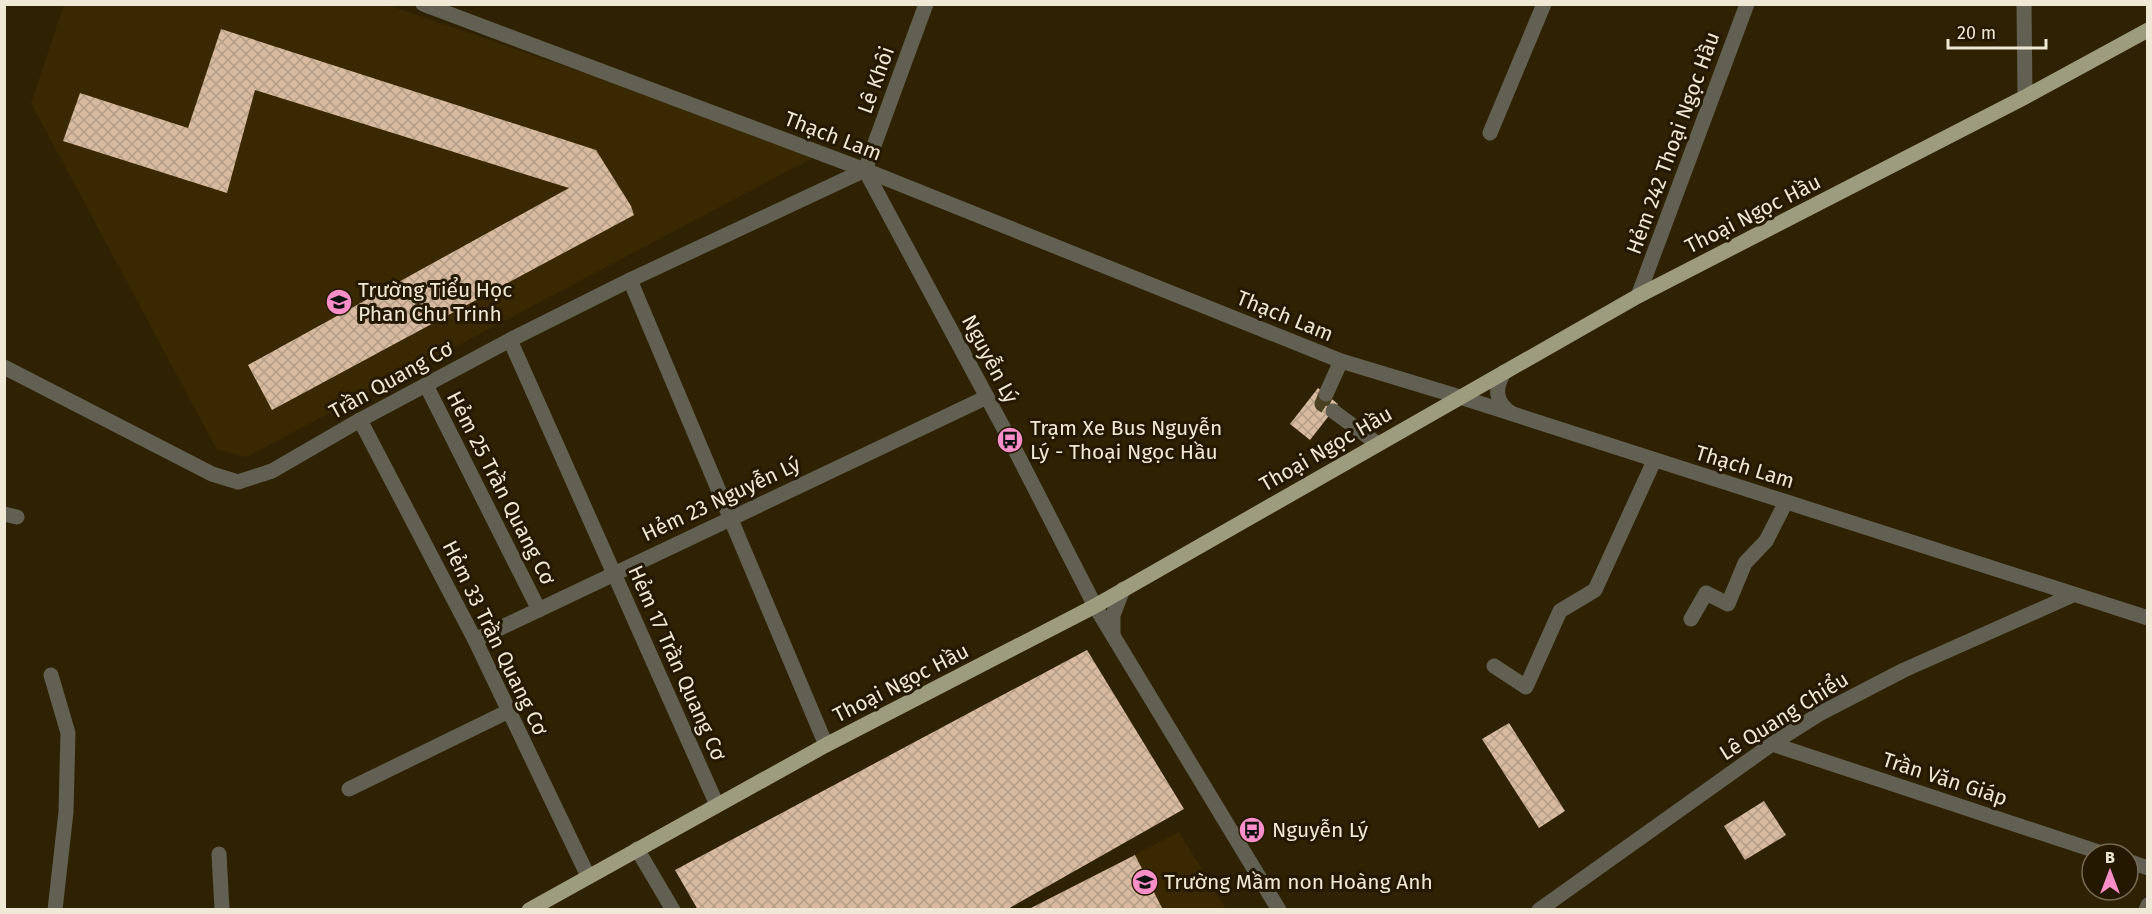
<svg xmlns="http://www.w3.org/2000/svg" width="2152" height="914" font-family="'Fira Sans',sans-serif">
<style>
.built{fill:#3a2900}
.building{fill:url(#building-cross-hatch)}
.lines{fill:none;stroke-linecap:round;stroke-linejoin:round}
.minor-tunnel{stroke:#4c4023;stroke-width:15;stroke-dasharray:15 8;stroke-linecap:butt}
.minor{stroke:#616052;stroke-width:15}
.major{stroke:#9e9c7e;stroke-width:15}
.labels{text-anchor:middle;dominant-baseline:central;stroke-width:6;stroke-linejoin:round;paint-order:stroke}
.street-label{font-size:21px;fill:#f0e8d6;stroke:#251800}
.poi-label{font-size:21px;fill:#f0e8d6;stroke:#251800;text-anchor:start}
</style>
<defs>
<pattern id="building-cross-hatch" width="8" height="8" patternUnits="userSpaceOnUse" patternTransform="scale(1.5)"><rect width="8" height="8" fill="#d7ba9f"/><path d="M0 0l8 8M0 8l8-8" fill="none" stroke="#b39d87"/></pattern>
</defs>
<rect width="100%" height="100%" fill="#2f2203"/>
<!-- built -->
<g class="built">
<polygon points="64,5 388,5 820,154 246,457 217,450 31,103"/>
<polygon points="1179,832 1226,909 1027,910"/>
</g>
<!-- building -->
<g class="building">
<polygon points="221,29 596,150 631,206 634,215 272,410 248,365 569,188 255,90 227,193 63,141 80,93 188,128"/>
<polygon points="1318,388 1338,404 1310,440 1290,424"/>
<polygon points="1087,650 1184,809 1006,910 698,910 675,870"/>
<polygon points="1509,723 1565,811 1539,828 1482,739"/>
<polygon points="1764,801 1786,835 1745,860 1724,826"/>
<polygon points="1135,855 1163,910 1027,910"/>
</g>
<g class="lines">
<!-- minor-tunnel -->
<polyline class="minor-tunnel" points="1326,394 1322,404 1333,411"/>
<!-- minor -->
<g class="minor">
<polyline points="423,4 865,170 1341,361 1460,397 2148,618"/>
<polyline points="2024,4 2025,97"/>
<polyline points="1490,133 1544,4"/>
<polyline points="865,170 1010,440 1095,606 1279,910"/>
<polyline points="865,170 926,4"/>
<polyline points="630,280 826,745"/>
<polyline points="1638,296 1747,4"/>
<polyline points="510,340 717,805"/>
<polyline points="4,367 212,474 238,482 272,471 360,420 510,340 630,280 865,170"/>
<path d="M 1504,372 C 1495,388 1494,401 1511,413"/>
<polyline points="426,385 539,610"/>
<polyline points="1326,394 1341,361"/>
<polyline points="1333,411 1378,444"/>
<polyline points="360,420 475,640 588,876"/>
<polyline points="4,514 17,517"/>
<polyline points="1691,619 1706,593 1728,604 1745,563 1766,541 1786,502"/>
<polyline points="1113,636 1113,615 1123,589"/>
<polyline points="475,640 987,397"/>
<polyline points="1494,666 1526,687 1560,611 1595,590 1654,461"/>
<polyline points="51,675 68,733 66,812 55,910"/>
<polyline points="1772,744 2105,854"/>
<polyline points="349,789 509,711"/>
<polyline points="637,849 673,910"/>
<polyline points="219,854 222,910"/>
<polyline points="2128,861 2148,868"/>
<polyline points="1539,910 1772,744 1821,713 1904,670 2073,595"/>
<polyline points="2146,910 2148,905"/>
</g>
<!-- major -->
<polyline class="major" points="529,910 826,745 1095,606 1638,296 2025,97 2148,30"/>
</g>
<!-- icons -->
<defs>
<symbol id="school-disc" viewBox="-11 -11 22 22"><circle r="9.5" fill="#f98fc8" stroke="#251800"/><path d="M0-5L7-2L0 1L-7-2ZM-4 1L0 2.5L4 1V4Q0 6-4 4Z" fill="#111"/></symbol>
<symbol id="bus-disc" viewBox="-11 -11 22 22"><circle r="9.5" fill="#f98fc8" stroke="#251800"/><path d="M-5-6H5V4H4V6H2V4H-2V6H-4V4H-5ZM-3.5-4V0h7V-4ZM-3.5 1.2v1.5H-2V1.2ZM2 1.2v1.5H3.5V1.2Z" fill="#111"/></symbol>
</defs>
<g fill-rule="evenodd">
<use href="#school-disc" x="324" y="287" width="30" height="30"/>
<use href="#bus-disc" x="995" y="425" width="30" height="30"/>
<use href="#bus-disc" x="1237" y="815" width="30" height="30"/>
<use href="#school-disc" x="1130" y="867" width="30" height="30"/>
</g>
<g class="labels">
<!-- street labels -->
<g class="street-label">
<text transform="translate(876 80) rotate(-70)">Lê Khôi</text>
<text transform="translate(833 136) rotate(21)">Thạch Lam</text>
<text transform="translate(1673 143) rotate(-70)">Hẻm 242 Thoại Ngọc Hầu</text>
<text transform="translate(1753 214) rotate(-27)">Thoại Ngọc Hầu</text>
<text transform="translate(1285 316) rotate(22)">Thạch Lam</text>
<text transform="translate(990 359) rotate(62)">Nguyễn Lý</text>
<text transform="translate(391 380) rotate(-29)">Trần Quang Cơ</text>
<text transform="translate(1326 449) rotate(-30)">Thoại Ngọc Hầu</text>
<text transform="translate(1745 467) rotate(17)">Thạch Lam</text>
<text transform="translate(501 488) rotate(63)">Hẻm 25 Trần Quang Cơ</text>
<text transform="translate(721 499) rotate(-25)">Hẻm 23 Nguyễn Lý</text>
<text transform="translate(495 638) rotate(64)">Hẻm 33 Trần Quang Cơ</text>
<text transform="translate(677 663) rotate(66)">Hẻm 17 Trần Quang Cơ</text>
<text transform="translate(901 683) rotate(-27)">Thoại Ngọc Hầu</text>
<text transform="translate(1784 716) rotate(-32)">Lê Quang Chiểu</text>
<text transform="translate(1945 779) rotate(18)">Trần Văn Giáp</text>
</g>
<!-- poi labels -->
<g class="poi-label">
<text x="358" y="290">Trường Tiểu Học<tspan x="358" dy="24">Phan Chu Trinh</tspan></text>
<text x="1030" y="428">Trạm Xe Bus Nguyễn<tspan x="1030" dy="24">Lý - Thoại Ngọc Hầu</tspan></text>
<text x="1272" y="830">Nguyễn Lý</text>
<text x="1164" y="882">Trường Mầm non Hoàng Anh</text>
</g>
</g>
<!-- border -->
<rect width="2152" height="914" fill="none" stroke="#f0e8d6" stroke-width="12"/>
<!-- north arrow -->
<g transform="translate(2110 872)"><circle r="28" fill="#251800" stroke="#766b56" stroke-width="1.5"/>
<path d="M0-4.5L10 22L0 15L-10 22Z" fill="#f98fc8"/>
<text y="-9" font-size="16" font-weight="bold" text-anchor="middle" fill="#f0e8d6">B</text>
</g>
<!-- scale -->
<path d="M1948 39v9h98v-9" fill="none" stroke="#f0e8d6" stroke-width="3"/>
<text x="1957" y="39" font-size="18" fill="#f0e8d6" stroke="#251800" stroke-width="4.5" paint-order="stroke">20 m</text>
</svg>
